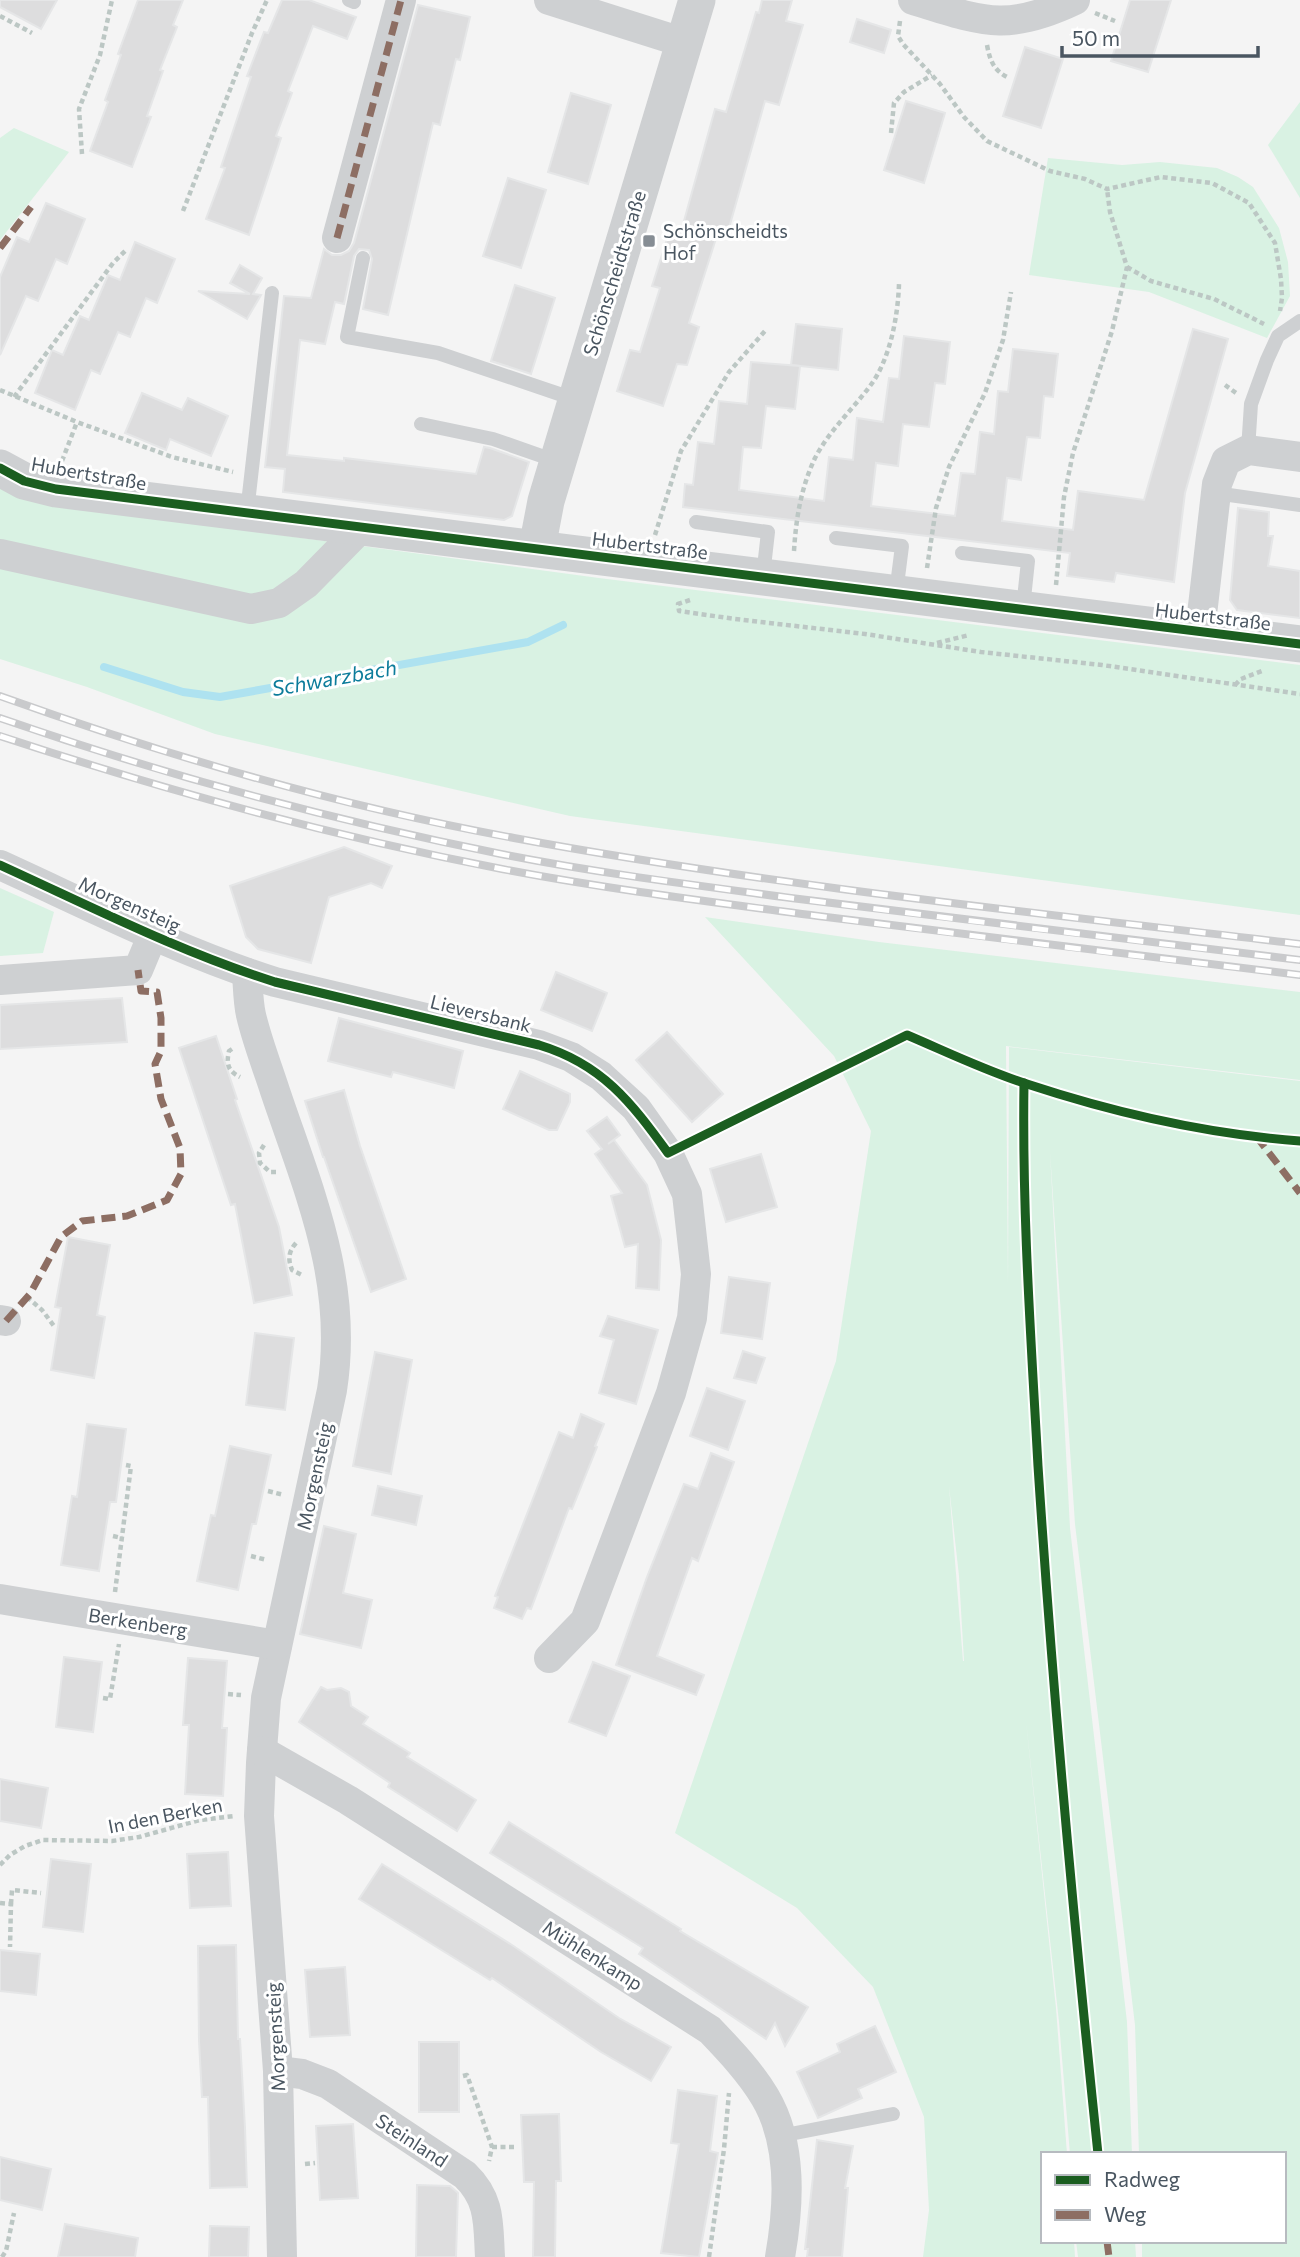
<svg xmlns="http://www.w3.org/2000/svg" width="1300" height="2257" font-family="Commissioner,sans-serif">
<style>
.green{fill:#d9f2e3;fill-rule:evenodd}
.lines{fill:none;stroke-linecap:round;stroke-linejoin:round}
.stream{stroke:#aee2f0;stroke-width:8}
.building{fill:#ddddde;stroke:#e5e6e7;stroke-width:2}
.path{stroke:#bcc7c4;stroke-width:4.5;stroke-dasharray:5 3.5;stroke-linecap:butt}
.service{stroke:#ced0d2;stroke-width:14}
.minor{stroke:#ced0d2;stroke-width:30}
.tertiary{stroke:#ced0d2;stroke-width:37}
.rail-casing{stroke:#c9cacc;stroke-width:8}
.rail{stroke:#fff;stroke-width:5;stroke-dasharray:16;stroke-linecap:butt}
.quiet{stroke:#8d6e63;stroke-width:7;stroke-dasharray:14 7;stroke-linecap:butt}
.cycleway-casing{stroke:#fff;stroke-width:13}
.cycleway{stroke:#1b5e20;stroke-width:9}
.poi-dot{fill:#868d94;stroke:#fff;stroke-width:2.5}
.labels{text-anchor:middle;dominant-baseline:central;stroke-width:6;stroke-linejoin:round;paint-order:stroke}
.poi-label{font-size:19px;fill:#4a5661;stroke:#fff;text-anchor:start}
.street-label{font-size:19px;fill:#4a5661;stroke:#fff}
.water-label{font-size:21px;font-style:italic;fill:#0c7c9b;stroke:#fff}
</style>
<rect width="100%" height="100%" fill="#f4f4f4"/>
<!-- green -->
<g class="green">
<polygon points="1300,102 1300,198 1268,145"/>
<polygon points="14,128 69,152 0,240 0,138"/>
<polygon points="1048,158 1122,165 1160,162 1217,168 1238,177 1253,187 1279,228 1288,262 1290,296 1267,338 1149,292 1029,275"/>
<polygon points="0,476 35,502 599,578 1300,665 1300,915 570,816 215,734 87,687 0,659"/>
<polygon points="0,888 54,912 43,953 0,956"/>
<path d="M 705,917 L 879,942 L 1300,992 L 1300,1080 L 1006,1046 L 1008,1284 L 1009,1047 L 1300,1081 L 1300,2257 L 1142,2257 L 1142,2241 L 1284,2241 L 1284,2154 L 1139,2154 L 1135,2025 L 1075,1524 L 1050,1152 L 1070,1528 L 1127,2022 L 1132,2154 L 1070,2154 L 1059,2022 L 1026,1721 L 1056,2008 L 1067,2154 L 1043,2154 L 1043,2241 L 1074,2241 L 1075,2257 L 923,2257 L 929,2210 L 924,2117 L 873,1987 L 797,1908 L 675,1833 L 836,1361 L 871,1131 L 834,1056 ZM 949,1486 L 959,1576 L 964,1661 L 963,1661 Z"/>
<polygon points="1076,2241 1135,2241 1136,2257 1078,2257"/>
</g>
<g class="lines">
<!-- stream -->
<polyline class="stream" points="104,667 183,692 220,697 528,642 563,625"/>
</g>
<!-- building -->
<g class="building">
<polygon points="0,0 57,0 41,29 0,7"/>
<polygon points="138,0 183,0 173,25 177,27 160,70 163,71 147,116 151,117 132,167 90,151 108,102 105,100 121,55 118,54"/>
<polygon points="282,0 309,0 356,17 347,39 313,26 288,91 292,93 276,136 281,138 249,235 206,219 225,168 221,167 251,77 247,76 264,32 268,33"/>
<polygon points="762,0 792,0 786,21 803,25 779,105 765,101 729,228 720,226 689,323 699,327 687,365 677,364 663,406 617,391 630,350 640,352 660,288 652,286 668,236 679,239 715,109 726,112 756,12 759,13"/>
<polygon points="1130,0 1171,0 1148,72 1111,61"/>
<polygon points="418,5 470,17 460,60 456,59 440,125 433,123 388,315 363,309 372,259 369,250 359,249 354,256 344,304 335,302 325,344 300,340 287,455 344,461 344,458 476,474 484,447 490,448 529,462 512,516 504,520 283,492 285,469 265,467 284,296 311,298 324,249 332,255 341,255 349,251 354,243"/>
<polygon points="857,19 891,30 884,53 850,42"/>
<polygon points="1025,47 1063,59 1041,128 1003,116"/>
<polygon points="571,93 611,105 588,184 548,172"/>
<polygon points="906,101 945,113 924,183 884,170"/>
<polygon points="508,178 546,190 521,268 483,256"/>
<polygon points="46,203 85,219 67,264 56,259 38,301 26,296 0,355 0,277 17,237 29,242"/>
<polygon points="135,242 175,259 157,303 146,298 130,337 118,332 100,374 91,370 75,410 35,393 52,350 63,355 80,316 89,320 108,275 120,280"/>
<polygon points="240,265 262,278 253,294 261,295 247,319 198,291 250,294 230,283"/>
<polygon points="515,285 555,298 531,374 491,361"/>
<polygon points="796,324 842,329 838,370 791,365"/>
<polygon points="1193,329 1228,339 1185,493 1174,582 1116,573 1114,582 1067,576 1070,553 683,507 685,484 693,485 698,442 714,444 719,401 747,404 751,362 800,366 795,409 766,406 761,448 743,447 739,490 824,501 829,457 853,460 857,418 883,422 889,378 899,379 904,336 950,342 945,384 935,383 929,427 903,424 898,466 876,463 871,506 955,516 961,473 975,474 980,432 994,434 998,391 1008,392 1013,349 1058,354 1053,397 1044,396 1040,438 1027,437 1021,480 1007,478 1002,521 1073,530 1078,491 1144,500"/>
<polygon points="142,393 182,410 188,398 228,416 211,456 170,439 166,450 125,433"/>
<polygon points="1238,508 1269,512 1268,536 1273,536 1268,566 1300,571 1300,618 1237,610 1230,600"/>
<polygon points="344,847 392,866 382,888 371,883 329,897 311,963 258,949 246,937 230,886"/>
<polygon points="556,972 607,993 592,1031 541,1010"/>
<polygon points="122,998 127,1042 0,1049 0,1005"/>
<polygon points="339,1018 463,1051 454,1088 393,1072 391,1077 328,1061"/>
<polygon points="667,1032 723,1094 692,1122 636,1060"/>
<polygon points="216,1036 237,1099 235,1100 279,1227 292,1295 254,1303 235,1204 231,1205 179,1048"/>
<polygon points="520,1071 570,1094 570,1102 557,1130 549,1130 503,1109"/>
<polygon points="344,1090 360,1146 406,1279 371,1292 324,1157 323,1157 305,1101"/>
<polygon points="607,1117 620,1135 608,1144 614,1140 647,1185 661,1240 659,1290 636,1288 638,1244 625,1247 611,1196 622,1193 595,1154 602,1149 587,1131"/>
<polygon points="761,1154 777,1207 726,1222 710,1169"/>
<polygon points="68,1237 110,1245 97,1315 105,1317 94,1378 51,1370 61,1308 55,1307"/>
<polygon points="729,1277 770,1283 762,1339 721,1333"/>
<polygon points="608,1316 658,1330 636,1404 599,1393 614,1340 600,1336"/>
<polygon points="255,1333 294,1338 285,1410 246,1405"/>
<polygon points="743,1351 765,1358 756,1383 734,1378"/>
<polygon points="375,1352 412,1360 391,1474 353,1466"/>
<polygon points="707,1388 745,1401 728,1450 690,1436"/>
<polygon points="581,1414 604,1424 595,1446 597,1447 572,1509 569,1508 531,1609 527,1608 522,1619 494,1608 498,1597 495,1596 559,1432 573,1438"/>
<polygon points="87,1424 126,1429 116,1502 110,1502 99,1571 61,1565 72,1496 77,1497"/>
<polygon points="230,1446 271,1455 256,1524 252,1524 238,1590 197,1581 211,1515 215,1516"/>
<polygon points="711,1453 734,1462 698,1561 692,1558 657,1656 704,1675 696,1695 616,1665 647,1577 684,1484 698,1489"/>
<polygon points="378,1486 422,1496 416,1525 372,1515"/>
<polygon points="324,1526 356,1534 343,1593 372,1600 361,1648 300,1634"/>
<polygon points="64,1657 102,1662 93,1732 56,1727"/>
<polygon points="188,1658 227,1661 222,1728 227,1728 223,1796 185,1794 189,1725 183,1725"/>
<polygon points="593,1662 630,1676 606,1736 569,1722"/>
<polygon points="321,1687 327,1690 341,1688 349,1692 351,1706 368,1717 363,1724 410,1753 407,1757 476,1800 457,1831 388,1787 390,1783 299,1722"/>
<polygon points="0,1779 48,1788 41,1828 0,1821"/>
<polygon points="509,1822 681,1929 680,1931 808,2007 785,2046 775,2023 766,2039 639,1954 643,1948 490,1853"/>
<polygon points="228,1852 231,1906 190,1908 187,1854"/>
<polygon points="51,1859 91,1864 83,1932 43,1927"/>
<polygon points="382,1864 512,1945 619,2018 671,2047 651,2081 601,2052 492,1978 490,1980 359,1899"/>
<polygon points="236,1945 238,2039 240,2039 245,2128 247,2187 210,2188 208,2097 202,2097 199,2041 198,1946"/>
<polygon points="0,1950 40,1954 36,1995 0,1991"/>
<polygon points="345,1967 350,2035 310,2037 305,1970"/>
<polygon points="875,2026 896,2072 858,2089 862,2098 818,2118 797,2072 840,2052 837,2044"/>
<rect x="419" y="2042" width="40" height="70"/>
<polygon points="678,2090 717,2096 710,2151 718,2153 699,2257 661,2253 679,2144 671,2143"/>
<polygon points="559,2114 561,2181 556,2181 555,2257 533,2257 534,2182 524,2182 521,2115"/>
<polygon points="353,2124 358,2198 320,2200 316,2126"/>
<polygon points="817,2140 853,2146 845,2188 848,2188 842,2257 807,2257 808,2249 805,2249"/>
<polygon points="0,2157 51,2169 42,2210 0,2200"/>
<polygon points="417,2185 450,2186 458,2193 456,2257 416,2257"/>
<polygon points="65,2224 138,2238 135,2257 58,2257"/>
<polygon points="210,2226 249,2227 248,2257 209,2257"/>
</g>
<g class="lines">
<!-- path -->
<g class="path">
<polyline points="1095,13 1115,21"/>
<polyline points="0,16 32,33"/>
<polyline points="900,21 898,36 903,44 940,84 964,117 987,141 1050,171 1085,179 1107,189 1161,177 1212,183 1249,203 1275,243 1281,279 1282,298 1280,311"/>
<path d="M 987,45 C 990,61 994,71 1009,78"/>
<polyline points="891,133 894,103 904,92 932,75"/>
<polyline points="82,154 79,109 100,55 112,0"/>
<polyline points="183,211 252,33 267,0"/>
<polyline points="1127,267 1151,281 1214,299 1264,324"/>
<polyline points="1225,385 1236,393"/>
<polyline points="0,390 77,422 172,457 233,472"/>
<polyline points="14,397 113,263 126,250"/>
<polyline points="62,461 77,422"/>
<polyline points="655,535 681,451 729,372 765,331"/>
<path d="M 794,551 C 796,518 801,488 815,458 C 829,431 852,410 870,386 C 890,360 898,316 899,284"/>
<polyline points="927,568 936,508 949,467 985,393 1003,340 1011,292"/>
<polyline points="1056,585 1064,497 1073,453 1112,331 1127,267 1110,212 1107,189"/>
<polyline points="690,600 678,604 679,611 735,619 865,634 981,652 1102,665 1300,694"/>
<polyline points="937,643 969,635"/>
<polyline points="1235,685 1241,679 1262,671"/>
<path d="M 232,1049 L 229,1051 C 226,1064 228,1071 240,1077"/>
<polyline points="264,1145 259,1153 260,1163 270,1172 276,1172"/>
<path d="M 296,1243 C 288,1252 288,1260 292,1270 L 302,1275"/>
<polyline points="27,1297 42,1310 54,1326"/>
<polyline points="268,1491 284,1495"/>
<polyline points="113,1536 122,1538"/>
<polyline points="251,1556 267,1560"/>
<polyline points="115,1592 131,1466 126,1465"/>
<polyline points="228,1694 241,1695"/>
<polyline points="103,1698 110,1699 119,1644"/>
<polyline points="0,1865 10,1855 25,1846 43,1840 112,1841 139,1837 200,1820 234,1816"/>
<polyline points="0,1903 11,1904 10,1947"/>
<polyline points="11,1904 12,1890 41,1893"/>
<polyline points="463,2076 467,2075 492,2147 489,2161"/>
<polyline points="492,2147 517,2147"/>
<polyline points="305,2164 315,2163"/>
<polyline points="2,2257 6,2251 14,2213"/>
<polyline points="709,2257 724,2149 729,2093"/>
</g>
<!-- service -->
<g class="service">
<polyline points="349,0 354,2"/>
<polyline points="363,258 347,337 438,353 574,399"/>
<polyline points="421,424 493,439 556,461"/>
<polyline points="1248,450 1251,404 1267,360 1278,336 1300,321"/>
<polyline points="1215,493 1300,505"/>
<polyline points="247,512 272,293"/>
<polyline points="696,522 768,532 763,576"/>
<polyline points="836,538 902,546 896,593"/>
<polyline points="962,553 1028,561 1023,608"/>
<polyline points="780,2136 893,2114"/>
</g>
<!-- minor -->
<g class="minor">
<polyline points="549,0 685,43"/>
<path d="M 913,0 C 982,21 1006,33 1075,0"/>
<polyline points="337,238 401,0"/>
<polyline points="0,554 251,609 279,603 306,584 361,528"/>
<polyline points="1200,632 1217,484 1226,461 1248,450 1300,457"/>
<path d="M 0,865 C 90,906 180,952 275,982 L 539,1045 L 571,1057 L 601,1076 L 636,1108 L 668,1153 L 687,1194 L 696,1274 L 692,1318 L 671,1393 L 585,1621 L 549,1658"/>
<path d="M 247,973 C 248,987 248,1002 251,1015 C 257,1041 267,1066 275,1091 C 309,1192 349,1281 332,1390 L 266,1698 L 261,1763 L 259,1816 L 278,2071 L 282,2257"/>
<polyline points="0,980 138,970 153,934"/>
<polyline points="0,1320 6,1321"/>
<polyline points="0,1599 277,1645"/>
<path d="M 262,1751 L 348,1800 L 710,2030 C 730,2051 750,2072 765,2097 C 793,2144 789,2206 780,2257"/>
<path d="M 278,2071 L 302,2074 L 328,2084 L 465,2175 C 491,2200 488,2224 490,2257"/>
</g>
<!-- tertiary -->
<g class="tertiary">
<polyline points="0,468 24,481 56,489 1300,644"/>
<polyline points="537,548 546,501 697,0"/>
</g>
<defs>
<g id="rail">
<path d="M 0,696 C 167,756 339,806 514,838 C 774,886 1038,913 1300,944"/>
<path d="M 0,718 C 164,775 331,820 501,854 C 597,873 694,885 791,898 C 960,920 1130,940 1300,960"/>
<path d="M 0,736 C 164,790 331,836 502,869 C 606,889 712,902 818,916 C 978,937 1139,956 1300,975"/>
</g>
</defs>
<!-- rail casing -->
<use href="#rail" class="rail-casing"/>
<!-- rail -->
<use href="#rail" class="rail"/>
<!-- quiet -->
<g class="quiet">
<polyline points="337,238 401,0"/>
<polyline points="0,248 31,207"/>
<polyline points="1256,1136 1300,1193"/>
<polyline points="6,1321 30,1294 61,1237 82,1221 127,1216 167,1200 181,1174 180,1148 161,1099 155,1064 161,1051 161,1018 157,992 141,991 138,970"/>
<polyline points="1107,2241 1109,2257"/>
</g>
<defs>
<g id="cycleway">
<polyline points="0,468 24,481 56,489 1300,644"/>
<path d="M 0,865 C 90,906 180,952 275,982 L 539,1045 C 602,1064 631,1102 668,1153 L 907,1035 C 947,1052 986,1071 1027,1084 C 1115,1113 1207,1134 1300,1141"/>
<path d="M 1024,1083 C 1022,1211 1031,1339 1038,1466 C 1053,1696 1074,1925 1098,2154"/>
</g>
</defs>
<!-- cycleway casing -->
<use href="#cycleway" class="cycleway-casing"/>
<!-- cycleway -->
<use href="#cycleway" class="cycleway"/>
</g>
<!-- markers -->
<rect class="poi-dot" x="642" y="234" width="14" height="14" rx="3.5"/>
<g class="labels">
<!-- poi labels -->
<g class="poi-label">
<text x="663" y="230">Schönscheidts<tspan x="663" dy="22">Hof</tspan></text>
</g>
<!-- street labels -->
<g class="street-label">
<text transform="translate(614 273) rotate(-73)">Schönscheidtstraße</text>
<text transform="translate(89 473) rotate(10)">Hubertstraße</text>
<text transform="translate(650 545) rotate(7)">Hubertstraße</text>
<text transform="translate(1213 616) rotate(7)">Hubertstraße</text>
<text transform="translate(130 904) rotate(24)">Morgensteig</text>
<text transform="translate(481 1013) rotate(14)">Lieversbank</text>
<text transform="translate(314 1476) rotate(-78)">Morgensteig</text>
<text transform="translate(138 1622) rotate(9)">Berkenberg</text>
<text transform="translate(165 1815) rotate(-11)">In den Berken</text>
<text transform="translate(593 1955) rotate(32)">Mühlenkamp</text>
<text transform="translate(275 2037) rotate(-93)">Morgensteig</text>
<text transform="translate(412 2140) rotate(33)">Steinland</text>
</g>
<!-- water labels -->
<g class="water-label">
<text transform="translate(334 677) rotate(-10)">Schwarzbach</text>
</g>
</g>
<!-- legend -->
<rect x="1041" y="2152" width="245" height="91" fill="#ffffff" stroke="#b7bbc0" stroke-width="2"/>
<rect x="1055" y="2175" width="35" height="10" fill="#1b5e20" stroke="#b7bbc0" stroke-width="2"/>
<text x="1104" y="2187" font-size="21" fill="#4a5661">Radweg</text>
<rect x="1055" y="2210" width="35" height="10" fill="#8d6e63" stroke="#b7bbc0" stroke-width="2"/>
<text x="1104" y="2222" font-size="21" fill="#4a5661">Weg</text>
<!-- scale -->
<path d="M1062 46v10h196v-10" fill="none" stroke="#4a5661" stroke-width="3.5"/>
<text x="1072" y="46" font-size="21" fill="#4a5661" stroke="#ffffff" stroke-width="5" paint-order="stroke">50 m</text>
</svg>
